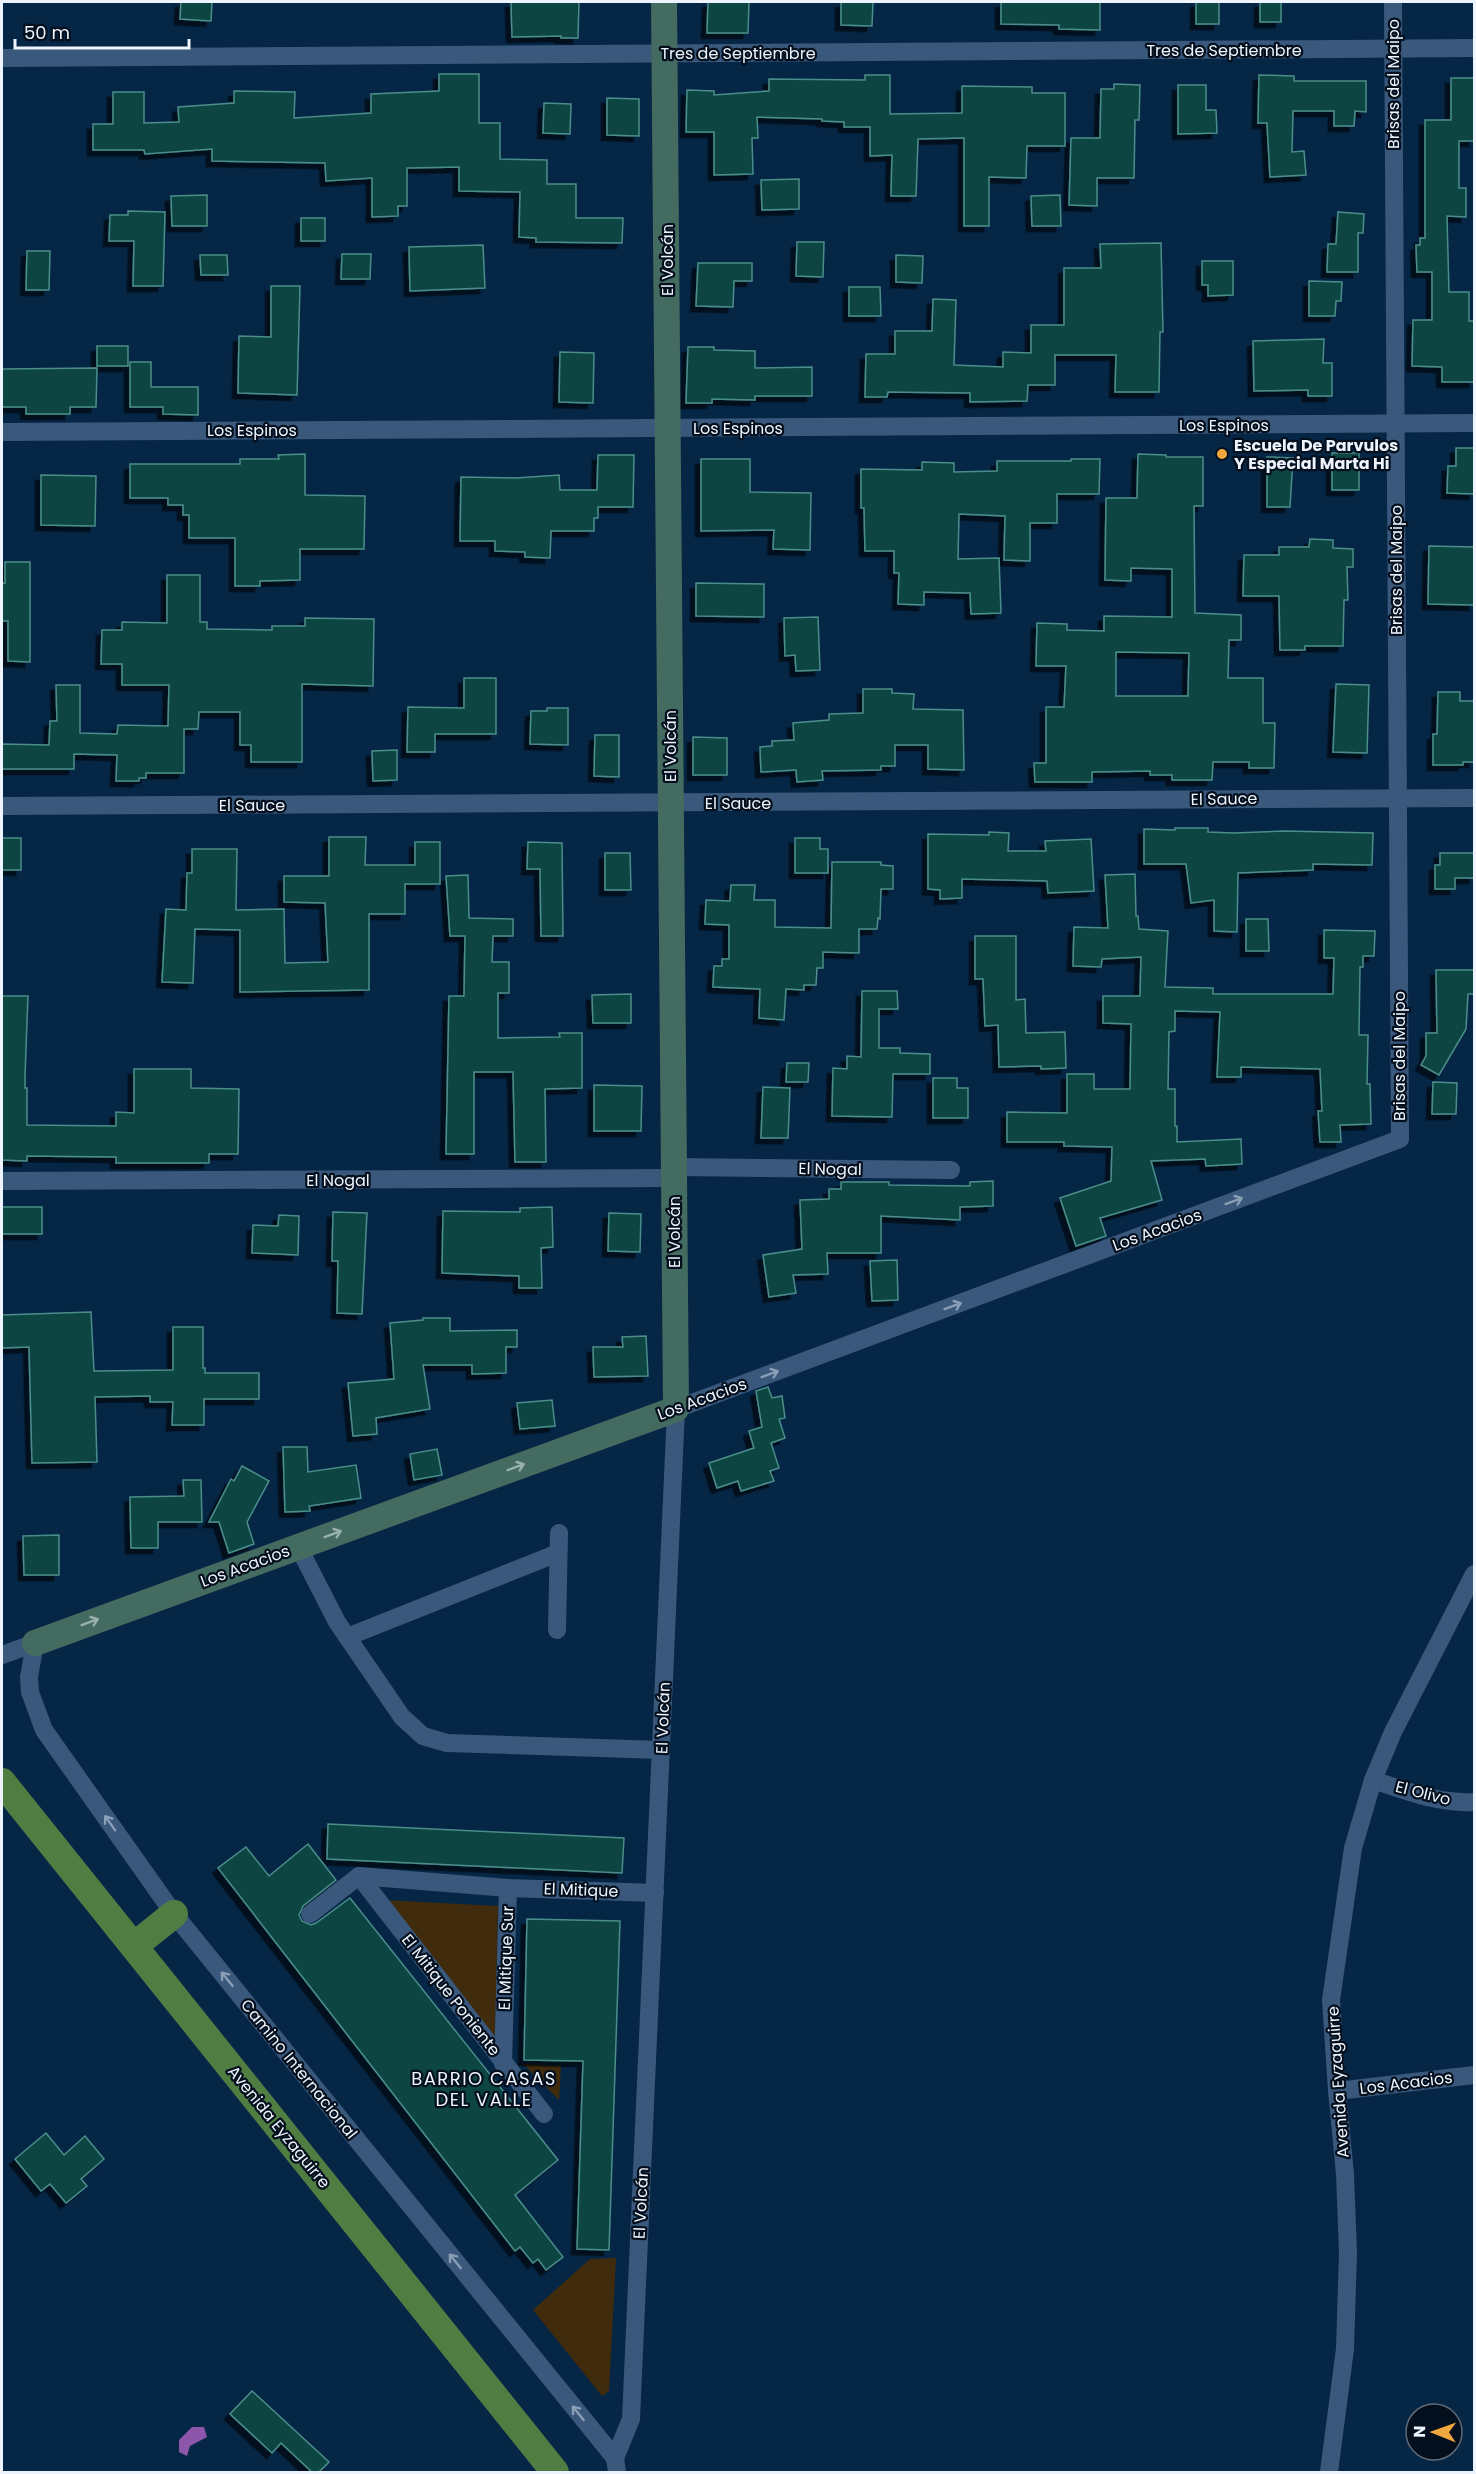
<svg xmlns="http://www.w3.org/2000/svg" width="1476" height="2474" font-family="Poppins,sans-serif">
<style>
.green{fill:#402b0d}
.water{fill:#8c57aa}
.building{fill:#0e4442;stroke:#4a8e8b;stroke-width:1.5;fill-rule:evenodd;filter:url(#shadow)}
.lines{fill:none;stroke-linecap:round;stroke-linejoin:round}
.street{stroke:#39587c;stroke-width:18}
.secondary{stroke:#446b5f;stroke-width:26}
.primary{stroke:#4f7d42;stroke-width:28}
.oneway{stroke:#8a9eb6}
.oneway2{stroke:#98b0ae}
.poi-dot{fill:#efa73e;stroke:#040f1d;stroke-width:2}
.labels{text-anchor:middle;dominant-baseline:central;stroke-width:4.5;stroke-linejoin:round;paint-order:stroke}
.street-label{font-size:16px;fill:#edf4fd;stroke:#040f1d}
.poi-label{font-size:16px;font-weight:bold;fill:#edf4fd;stroke:#040f1d;text-anchor:start}
.neighbourhood-label{font-size:18px;letter-spacing:1.5px;fill:#edf4fd;stroke:#040f1d}
</style>
<defs>
<filter id="shadow"><feDropShadow dx="-5.5" dy="5.5" stdDeviation="0" flood-color="#0009"/></filter>
</defs>
<rect width="100%" height="100%" fill="#062646"/>
<!-- green -->
<g class="green">
<polygon points="384,1900 498,1906 495,2039"/>
<polygon points="523,2064 561,2066 559,2100"/>
<polygon points="616,2258 609,2391 602,2396 533,2310 590,2259"/>
</g>
<!-- water -->
<polygon class="water" points="192,2427 204,2427 207,2437 190,2446 187,2456 179,2452 179,2440"/>
<!-- building -->
<g class="building">
<polygon points="181,2 212,2 211,21 180,19"/>
<polygon points="511,2 579,2 578,38 561,38 561,36 512,37"/>
<polygon points="708,2 749,2 748,33 707,33"/>
<polygon points="841,2 873,2 872,26 841,25"/>
<polygon points="1001,2 1100,2 1100,30 1059,29 1059,25 1001,24"/>
<rect x="1196" y="2" width="23" height="22"/>
<rect x="1260" y="2" width="21" height="20"/>
<polygon points="439,74 479,74 479,123 500,123 500,159 547,160 547,184 576,184 576,218 623,218 622,243 536,242 536,238 519,237 520,192 459,191 459,167 407,168 407,206 398,206 398,216 372,217 372,178 326,181 325,163 212,161 212,149 145,154 144,150 93,150 93,124 113,124 113,92 144,92 144,123 179,122 178,107 234,103 234,91 295,92 294,118 371,113 371,94 439,91"/>
<polygon points="865,75 890,75 890,114 962,113 962,86 1032,87 1032,93 1065,93 1065,146 1027,146 1026,178 989,177 989,226 964,226 964,138 918,139 916,196 891,196 892,155 870,156 870,127 844,127 844,122 822,121 822,119 757,117 758,138 752,138 753,174 714,175 714,132 686,132 687,90 714,91 714,95 769,91 769,79 865,80"/>
<polygon points="1259,75 1294,76 1294,81 1366,81 1366,112 1355,111 1354,126 1334,126 1334,111 1293,111 1292,152 1304,151 1306,175 1270,177 1267,123 1258,123"/>
<polygon points="1451,78 1474,78 1474,141 1459,141 1459,188 1466,188 1466,217 1447,216 1449,292 1469,292 1469,321 1474,321 1474,382 1442,382 1442,367 1412,366 1413,320 1432,320 1432,272 1417,272 1416,245 1420,245 1420,238 1425,238 1425,120 1451,120"/>
<polygon points="1114,84 1140,85 1139,120 1135,120 1134,178 1097,178 1097,206 1069,205 1071,138 1100,138 1101,89 1114,89"/>
<polygon points="1178,85 1206,85 1206,110 1216,110 1217,133 1178,134"/>
<polygon points="607,98 639,99 639,136 607,135"/>
<polygon points="544,103 571,104 570,134 543,133"/>
<polygon points="799,179 799,209 762,210 761,180"/>
<polygon points="207,195 207,226 172,226 171,196"/>
<polygon points="1060,195 1061,226 1032,226 1031,196"/>
<polygon points="128,211 165,212 163,286 133,286 134,241 109,241 110,215 128,215"/>
<polygon points="1338,212 1364,214 1363,233 1358,233 1358,272 1327,272 1328,244 1336,244"/>
<rect x="301" y="218" width="24" height="23"/>
<polygon points="797,242 824,242 823,277 796,276"/>
<polygon points="1161,243 1163,332 1160,332 1159,392 1115,392 1116,355 1055,355 1055,385 1028,385 1027,401 970,402 970,393 888,392 887,397 865,397 866,354 895,354 895,331 932,331 933,299 956,300 954,365 1003,367 1003,352 1031,353 1031,325 1064,325 1064,268 1101,268 1100,244"/>
<polygon points="483,245 485,288 410,291 409,247"/>
<polygon points="27,251 50,251 49,290 26,290"/>
<polygon points="342,254 371,254 370,279 341,279"/>
<polygon points="200,255 227,255 228,275 201,275"/>
<polygon points="896,255 923,256 922,283 896,282"/>
<polygon points="1202,261 1233,261 1233,295 1208,296 1208,285 1202,285"/>
<polygon points="698,263 752,263 752,281 734,281 733,307 696,306"/>
<polygon points="1309,281 1342,282 1341,301 1336,301 1335,316 1309,316"/>
<polygon points="271,286 300,286 297,395 238,393 239,336 271,337"/>
<polygon points="849,287 880,287 881,316 849,316"/>
<polygon points="1324,339 1323,363 1332,363 1332,396 1308,396 1308,390 1254,391 1253,341"/>
<rect x="97" y="346" width="31" height="20"/>
<polygon points="688,347 714,347 714,350 755,351 755,368 812,367 812,396 755,396 755,400 712,399 712,403 686,403"/>
<polygon points="560,352 594,353 593,403 559,402"/>
<polygon points="130,362 151,362 151,387 198,387 198,415 163,414 163,407 130,407"/>
<polygon points="97,368 96,407 70,407 70,414 26,414 26,407 2,407 2,369"/>
<polygon points="1456,448 1474,448 1474,494 1447,493 1448,466 1456,466"/>
<rect x="1332" y="453" width="27" height="37"/>
<polygon points="305,454 305,495 365,496 364,549 300,549 300,580 260,581 260,586 235,586 235,538 189,538 189,515 183,515 183,505 168,505 168,498 130,498 130,464 240,464 240,459 279,459 278,455"/>
<path d="M 1138,454 L 1166,455 L 1166,457 L 1203,457 L 1203,506 L 1194,506 L 1195,613 L 1241,615 L 1241,640 L 1229,640 L 1228,678 L 1263,678 L 1263,723 L 1275,723 L 1274,768 L 1249,768 L 1249,762 L 1213,762 L 1212,780 L 1172,780 L 1172,775 L 1150,775 L 1150,771 L 1092,772 L 1092,782 L 1035,782 L 1034,763 L 1046,763 L 1046,707 L 1064,707 L 1066,666 L 1036,666 L 1037,623 L 1067,624 L 1067,630 L 1104,631 L 1104,616 L 1172,617 L 1172,569 L 1131,568 L 1131,581 L 1105,580 L 1106,498 L 1137,498 ZM 1116,652 L 1189,653 L 1188,696 L 1116,696 Z"/>
<polygon points="598,455 634,455 633,507 598,507 598,518 594,518 594,531 551,531 550,558 525,557 525,552 495,551 495,541 460,541 461,477 516,478 559,475 560,490 597,490"/>
<polygon points="1267,457 1293,458 1290,507 1267,507"/>
<polygon points="701,459 750,459 750,492 811,493 810,550 773,549 774,530 701,531"/>
<polygon points="1071,459 1100,459 1099,494 1057,494 1057,523 1030,523 1030,561 1004,560 1005,516 959,514 958,559 999,558 1001,613 971,614 970,593 924,592 924,605 898,604 899,573 894,573 894,551 865,551 864,508 861,508 861,469 922,470 922,462 954,463 954,472 997,471 997,461 1071,461"/>
<polygon points="41,475 96,476 95,526 41,525"/>
<polygon points="1310,539 1333,540 1333,548 1353,549 1353,567 1347,567 1348,600 1344,600 1343,646 1305,646 1305,650 1280,650 1279,596 1243,596 1244,555 1279,555 1279,547 1309,547"/>
<polygon points="1429,546 1474,547 1474,605 1428,604"/>
<polygon points="5,562 30,562 30,662 8,661 8,621 2,621 2,583 5,583"/>
<polygon points="167,575 200,575 200,622 207,622 207,629 272,630 272,626 305,626 305,618 374,619 373,686 302,684 302,762 251,762 251,745 240,745 240,712 199,712 198,729 184,729 184,773 146,773 146,778 139,778 139,781 116,781 117,755 74,754 74,769 2,769 2,744 49,745 50,721 57,721 56,685 80,685 80,733 117,734 118,725 168,726 169,685 122,685 122,664 101,664 102,630 122,630 122,622 167,623"/>
<polygon points="696,583 764,584 764,617 696,616"/>
<polygon points="818,617 820,670 796,671 795,655 785,656 784,618"/>
<polygon points="464,678 496,678 496,734 435,734 435,752 407,752 408,707 464,708"/>
<polygon points="1336,684 1369,685 1367,753 1333,752"/>
<polygon points="863,689 892,689 892,693 914,694 913,709 963,710 964,770 928,769 928,745 895,745 895,766 881,766 881,770 822,771 823,780 797,782 796,770 761,772 760,747 772,746 772,741 794,740 793,723 829,720 829,714 863,713"/>
<polygon points="1438,692 1460,692 1460,701 1474,701 1474,762 1463,762 1463,765 1433,765 1433,734 1437,734"/>
<polygon points="547,708 568,708 568,745 530,744 531,711 547,711"/>
<polygon points="595,735 619,735 619,777 594,776"/>
<polygon points="693,737 727,738 727,775 693,775"/>
<polygon points="397,750 397,780 373,781 372,751"/>
<polygon points="1175,828 1208,828 1208,832 1234,833 1286,831 1373,833 1372,865 1313,864 1313,870 1238,873 1237,932 1214,931 1214,900 1191,903 1186,864 1144,864 1144,829 1175,830"/>
<polygon points="989,832 1009,833 1008,851 1046,851 1045,841 1091,839 1094,891 1048,893 1047,881 962,879 962,898 940,899 940,890 928,889 928,834 989,835"/>
<polygon points="329,837 366,837 365,865 415,865 415,842 440,842 440,884 405,884 405,914 369,914 369,990 240,992 240,930 195,929 193,983 162,982 166,909 186,910 187,873 192,873 192,849 237,849 236,910 284,909 285,963 328,962 325,903 284,902 284,876 329,876"/>
<rect x="2" y="838" width="19" height="32"/>
<polygon points="795,838 820,838 820,849 828,849 828,873 795,873"/>
<polygon points="528,842 562,843 563,936 541,936 540,869 527,869"/>
<polygon points="605,853 630,853 631,890 605,890"/>
<polygon points="1440,853 1474,853 1474,878 1455,878 1455,889 1435,889 1435,865 1440,865"/>
<polygon points="832,862 881,862 881,865 893,866 893,889 881,889 880,919 878,918 877,929 859,929 859,953 823,952 823,968 817,968 816,985 804,985 804,990 786,989 784,1020 759,1018 760,989 713,987 714,966 722,966 722,959 729,959 729,925 705,924 706,900 730,901 731,885 755,885 754,900 775,900 775,927 831,928"/>
<polygon points="1135,874 1136,916 1138,916 1139,929 1168,931 1165,987 1213,988 1213,994 1333,994 1334,958 1324,958 1324,930 1375,931 1374,956 1363,956 1363,967 1360,967 1359,1035 1368,1035 1367,1084 1370,1084 1371,1124 1340,1125 1341,1142 1320,1142 1318,1111 1322,1111 1320,1069 1241,1067 1241,1077 1217,1077 1220,1012 1175,1011 1175,1031 1169,1032 1168,1089 1175,1089 1175,1126 1177,1126 1177,1142 1241,1139 1242,1164 1206,1166 1205,1159 1151,1161 1162,1200 1100,1218 1106,1236 1076,1246 1060,1198 1111,1181 1112,1147 1064,1146 1064,1142 1007,1142 1007,1112 1067,1113 1067,1074 1094,1074 1094,1089 1130,1089 1131,1024 1103,1023 1103,996 1140,996 1141,957 1102,959 1101,967 1073,966 1074,927 1108,928 1105,875"/>
<polygon points="468,875 469,918 513,919 513,936 493,936 492,962 509,962 509,993 498,993 498,1038 560,1037 559,1033 582,1033 582,1088 545,1089 546,1162 515,1162 513,1072 474,1072 474,1154 446,1154 449,996 464,996 465,936 450,936 446,876"/>
<polygon points="1246,919 1268,919 1269,951 1246,951"/>
<polygon points="975,936 1016,936 1016,1000 1025,999 1026,1033 1065,1032 1066,1068 1041,1069 1041,1066 999,1067 998,1025 985,1026 983,979 975,979"/>
<polygon points="1436,970 1474,970 1474,994 1468,994 1466,1029 1439,1075 1421,1065 1426,1056 1426,1033 1437,1033"/>
<polygon points="862,991 897,991 898,1009 879,1009 879,1048 900,1048 900,1053 930,1054 930,1074 893,1074 892,1117 832,1116 833,1068 847,1069 847,1056 861,1057"/>
<polygon points="631,994 631,1023 593,1023 592,995"/>
<polygon points="2,996 28,996 25,1076 25,1088 27,1088 27,1125 116,1126 116,1112 134,1113 134,1069 191,1069 191,1088 239,1089 238,1154 209,1154 209,1163 116,1163 116,1157 27,1156 27,1161 2,1160"/>
<polygon points="787,1063 809,1063 808,1082 786,1082"/>
<polygon points="933,1078 957,1078 957,1088 968,1088 968,1118 933,1118"/>
<polygon points="1433,1082 1457,1083 1456,1114 1432,1114"/>
<polygon points="594,1085 642,1086 641,1131 594,1131"/>
<polygon points="763,1087 790,1088 788,1138 761,1138"/>
<polygon points="993,1181 993,1206 960,1207 960,1220 881,1216 881,1253 827,1253 828,1274 793,1275 796,1293 769,1297 763,1255 802,1249 800,1200 829,1199 829,1189 841,1189 841,1182 889,1182 889,1185 970,1186 970,1182"/>
<rect x="2" y="1207" width="40" height="27"/>
<polygon points="552,1207 553,1247 541,1248 542,1288 519,1288 519,1276 442,1273 443,1211 520,1212 520,1208"/>
<polygon points="333,1212 367,1213 362,1314 337,1313 338,1261 332,1261"/>
<polygon points="609,1213 641,1214 640,1252 608,1251"/>
<polygon points="279,1215 299,1216 298,1255 252,1253 253,1225 278,1226"/>
<polygon points="897,1260 898,1300 872,1301 870,1261"/>
<polygon points="91,1312 94,1371 173,1370 173,1327 203,1327 203,1368 205,1368 205,1373 259,1373 259,1399 204,1399 204,1425 172,1425 173,1402 150,1402 150,1396 95,1397 97,1462 32,1463 29,1347 2,1348 2,1315"/>
<polygon points="423,1318 450,1318 450,1331 517,1330 517,1347 506,1347 506,1373 472,1374 472,1365 423,1365 430,1409 376,1418 377,1434 353,1436 348,1383 394,1379 390,1323 423,1320"/>
<polygon points="646,1336 648,1376 594,1377 593,1347 623,1347 622,1337"/>
<polygon points="768,1387 772,1398 782,1396 785,1418 779,1419 785,1438 771,1443 779,1468 770,1471 774,1481 741,1491 738,1481 717,1488 709,1463 754,1448 749,1431 762,1427 756,1391"/>
<polygon points="552,1400 555,1426 520,1429 517,1403"/>
<polygon points="283,1447 307,1447 308,1472 356,1465 361,1498 309,1506 310,1511 285,1512"/>
<polygon points="437,1449 442,1475 414,1480 410,1454"/>
<polygon points="242,1466 269,1481 247,1522 254,1544 229,1553 219,1522 209,1522 231,1479 234,1481"/>
<polygon points="183,1480 201,1480 202,1522 158,1522 158,1548 131,1548 130,1497 184,1496"/>
<polygon points="59,1535 59,1575 24,1575 23,1536"/>
<polygon points="328,1824 624,1838 622,1873 327,1859"/>
<polygon points="308,1844 336,1880 303,1906 299,1915 302,1921 311,1925 316,1923 350,1898 558,2160 515,2195 563,2257 546,2270 538,2259 533,2263 520,2247 515,2251 218,1868 246,1847 269,1876"/>
<polygon points="527,1919 620,1921 609,2250 577,2249 583,2061 524,2060"/>
<polygon points="46,2133 64,2155 85,2136 104,2159 81,2179 87,2186 66,2203 50,2184 41,2191 15,2159"/>
<polygon points="252,2391 329,2462 319,2472 312,2472 281,2443 272,2453 230,2414"/>
</g>
<g class="lines">
<!-- street -->
<g class="street">
<polyline points="2,58 1474,48"/>
<polyline points="2,432 1474,423"/>
<polyline points="2,806 1474,798"/>
<polyline points="674,1167 951,1170"/>
<polyline points="2,1181 674,1178"/>
<polyline points="298,1546 337,1622 402,1717 423,1736 447,1743 661,1750"/>
<polyline points="557,1630 559,1533"/>
<polyline points="347,1637 558,1553"/>
<polyline points="35,1643 29,1677 30,1692 44,1730 174,1914 615,2458 617,2472"/>
<polyline points="2,1655 35,1643"/>
<path d="M 1373,1780 C 1406,1791 1439,1804 1474,1802"/>
<polyline points="359,1876 544,2114"/>
<polyline points="359,1876 508,1888 655,1893"/>
<polyline points="310,1914 359,1876"/>
<polyline points="503,2064 508,1888"/>
<polyline points="1337,2091 1474,2075"/>
<polyline points="615,2458 631,2419 676,1409 1400,1139 1393,2"/>
<polyline points="1329,2472 1345,2349 1348,2253 1345,2174 1337,2091 1331,2000 1353,1848 1373,1780 1393,1732 1474,1574"/>
</g>
<!-- secondary -->
<polyline class="secondary" points="35,1643 676,1409 664,2"/>
<!-- primary -->
<g class="primary">
<polyline points="2,1782 555,2472"/>
<polyline points="134,1946 174,1914"/>
</g>
</g>
<!-- one-way arrows -->
<defs><path id="oneway-shaft" d="M-6 0H5M1.5-3L5.5 0L1.5 3" fill="none" stroke-width="1.6" stroke-linecap="round" stroke-linejoin="round" transform="scale(1.5)"/></defs>
<g class="oneway">
<use href="#oneway-shaft" transform="translate(1234 1201) rotate(-20)"/>
<use href="#oneway-shaft" transform="translate(953 1306) rotate(-20)"/>
<use href="#oneway-shaft" transform="translate(770 1374) rotate(-20)"/>
<use href="#oneway-shaft" transform="translate(110 1823) rotate(-125)"/>
<use href="#oneway-shaft" transform="translate(227 1979) rotate(-129)"/>
<use href="#oneway-shaft" transform="translate(455 2261) rotate(-129)"/>
<use href="#oneway-shaft" transform="translate(578 2413) rotate(-129)"/>
</g>
<g class="oneway2">
<use href="#oneway-shaft" transform="translate(516 1467) rotate(-20)"/>
<use href="#oneway-shaft" transform="translate(333 1534) rotate(-20)"/>
<use href="#oneway-shaft" transform="translate(90 1622) rotate(-20)"/>
</g>
<!-- markers -->
<circle class="poi-dot" cx="1222" cy="454" r="6"/>
<g class="labels">
<!-- street labels -->
<g class="street-label">
<text x="1224" y="50">Tres de Septiembre</text>
<text x="738" y="53">Tres de Septiembre</text>
<text transform="translate(1393 84) rotate(-90)">Brisas del Maipo</text>
<text transform="translate(667 260) rotate(-90)">El Volcán</text>
<text x="1224" y="425">Los Espinos</text>
<text x="738" y="428">Los Espinos</text>
<text x="252" y="430">Los Espinos</text>
<text transform="translate(1396 570) rotate(-90)">Brisas del Maipo</text>
<text transform="translate(670 746) rotate(-90)">El Volcán</text>
<text transform="translate(1224 799) rotate(-1)">El Sauce</text>
<text x="738" y="803">El Sauce</text>
<text x="252" y="805">El Sauce</text>
<text transform="translate(1399 1056) rotate(-90)">Brisas del Maipo</text>
<text transform="translate(830 1169) rotate(1)">El Nogal</text>
<text x="338" y="1180">El Nogal</text>
<text transform="translate(1157 1230) rotate(-20)">Los Acacios</text>
<text transform="translate(674 1232) rotate(-90)">El Volcán</text>
<text transform="translate(702 1399) rotate(-20)">Los Acacios</text>
<text transform="translate(245 1566) rotate(-20)">Los Acacios</text>
<text transform="translate(663 1718) rotate(-88)">El Volcán</text>
<text transform="translate(1423 1793) rotate(14)">El Olivo</text>
<text transform="translate(581 1890) rotate(2)">El Mitique</text>
<text transform="translate(506 1958) rotate(-88)">El Mitique Sur</text>
<text transform="translate(451 1995) rotate(52)">El Mitique Poniente</text>
<text transform="translate(299 2069) rotate(51)">Camino Internacional</text>
<text transform="translate(1338 2082) rotate(-94)">Avenida Eyzaguirre</text>
<text transform="translate(1406 2083) rotate(-7)">Los Acacios</text>
<text transform="translate(279 2127) rotate(51)">Avenida Eyzaguirre</text>
<text transform="translate(641 2203) rotate(-87)">El Volcán</text>
</g>
<!-- poi labels -->
<g class="poi-label">
<text x="1234" y="445">Escuela De Parvulos<tspan x="1234" dy="18">Y Especial Marta Hi</tspan></text>
</g>
<!-- neighbourhood labels -->
<g class="neighbourhood-label">
<text x="484" y="2078">BARRIO CASAS<tspan x="484" dy="21">DEL VALLE</tspan></text>
</g>
</g>
<!-- border -->
<rect width="1476" height="2474" fill="none" stroke="#edf4fd" stroke-width="6"/>
<!-- north arrow -->
<g transform="translate(1434 2432) rotate(271)"><circle r="28" fill="#040f1d" stroke="#616b77" stroke-width="1.5"/>
<path d="M0-4.5L10 22L0 15L-10 22Z" fill="#efa73e"/>
<text y="-9" font-size="16" font-weight="bold" text-anchor="middle" fill="#edf4fd">N</text>
</g>
<!-- scale -->
<path d="M15 39v9h174v-9" fill="none" stroke="#edf4fd" stroke-width="3"/>
<text x="24" y="39" font-size="18" fill="#edf4fd" stroke="#040f1d" stroke-width="4.5" paint-order="stroke">50 m</text>
</svg>
